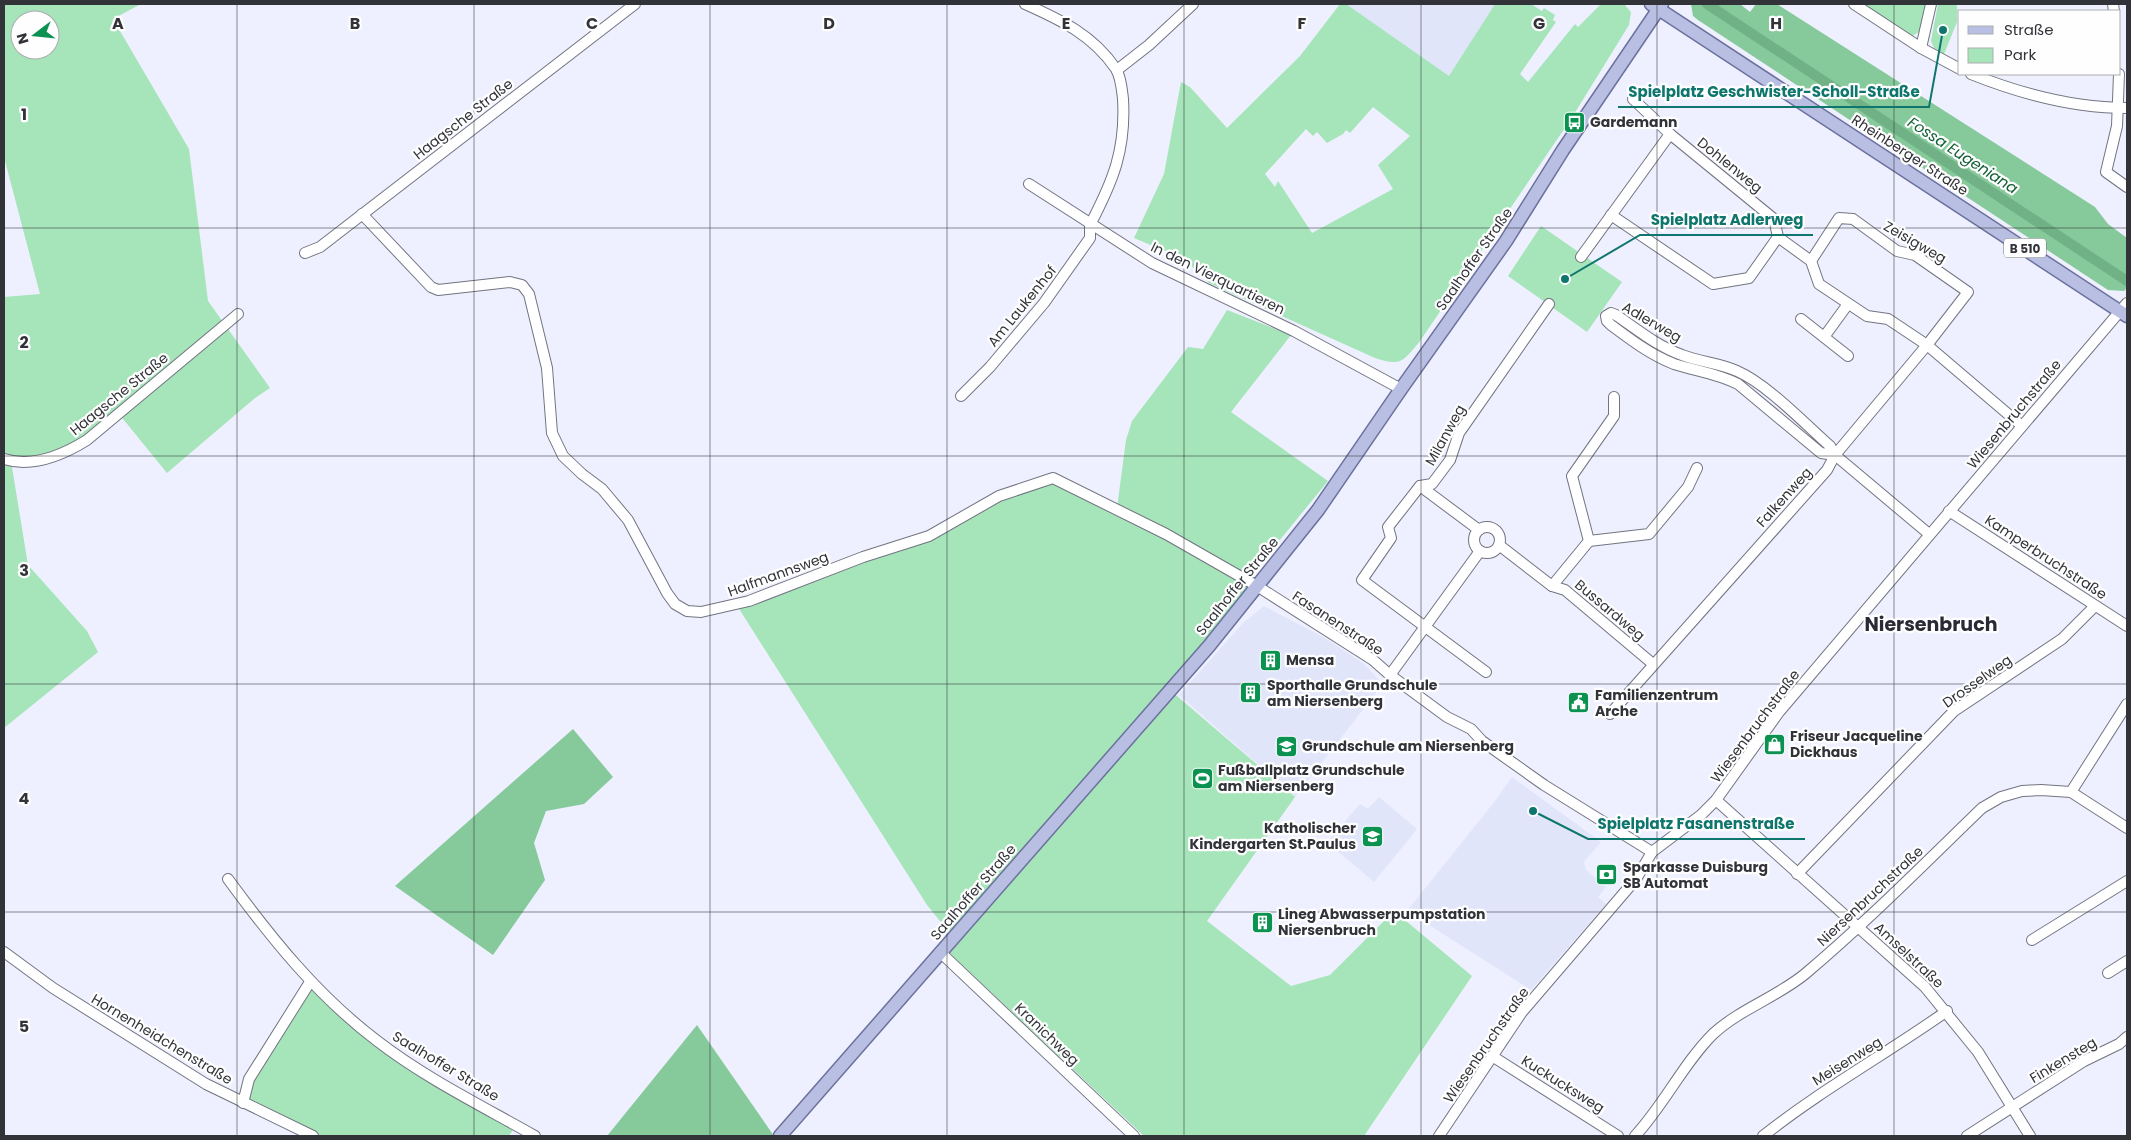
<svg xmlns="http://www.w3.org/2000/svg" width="2131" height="1140" font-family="Poppins,sans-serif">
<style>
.built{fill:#e1e5fa}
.green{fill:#a6e4b9;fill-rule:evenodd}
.forest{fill:#86c99b}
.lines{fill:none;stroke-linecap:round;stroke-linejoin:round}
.canal{stroke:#70b285;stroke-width:10}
.minor-casing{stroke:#727481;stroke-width:12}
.major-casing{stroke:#6b719c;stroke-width:15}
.minor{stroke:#fff;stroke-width:10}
.major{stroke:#b9bee3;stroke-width:12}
.grid{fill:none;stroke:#323339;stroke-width:1;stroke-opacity:0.55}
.labels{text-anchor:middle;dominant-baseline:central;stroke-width:4.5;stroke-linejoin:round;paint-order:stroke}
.shield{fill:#fefefe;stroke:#6f7074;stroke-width:1}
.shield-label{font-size:12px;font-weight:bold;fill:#323339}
.street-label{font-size:14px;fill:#323339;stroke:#fefefe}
.poi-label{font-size:14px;font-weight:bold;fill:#323339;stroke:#fefefe;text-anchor:start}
.water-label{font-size:15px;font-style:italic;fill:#125e34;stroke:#fefefe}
.district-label{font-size:19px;font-weight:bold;fill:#292a35;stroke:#fefefe}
.grid-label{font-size:16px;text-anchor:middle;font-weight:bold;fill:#323339;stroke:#fefefe;stroke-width:4.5;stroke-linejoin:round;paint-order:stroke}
.leader{fill:none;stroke:#0f766e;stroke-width:2}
.callout-dot{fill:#0f766e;stroke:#fefefe;stroke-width:2}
.callout-label{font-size:15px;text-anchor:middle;font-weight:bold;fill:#0f766e;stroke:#fefefe;stroke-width:4.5;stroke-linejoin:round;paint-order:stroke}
</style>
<rect width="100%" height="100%" fill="#eef0ff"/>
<!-- built -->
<g class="built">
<polygon points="1346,4 1495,4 1449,77"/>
<polygon points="1264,606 1325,638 1363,663 1383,684 1295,797 1179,695 1243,623"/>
<polygon points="1512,777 1601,842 1584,862 1586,870 1606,887 1598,897 1606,904 1531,990 1407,911 1495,801"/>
<polygon points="1379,797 1417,829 1374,882 1327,842 1360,804 1368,809"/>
</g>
<!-- green -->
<g class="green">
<path d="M 4,4 L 141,4 L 113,19 L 189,149 L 208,301 L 270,388 L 255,398 L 167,473 L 119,414 L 72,449 L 11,461 L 28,565 L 87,631 L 98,652 L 4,728 L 4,297 L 40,294 L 4,157 ZM 20,20 L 50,20 L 50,50 L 20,50 Z"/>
<path d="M 1340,4 L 1346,4 L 1449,76 L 1495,4 L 1531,4 L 1542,11 L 1544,8 L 1555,15 L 1553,20 L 1556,22 L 1520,74 L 1528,82 L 1575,24 L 1578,27 L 1601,4 L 1624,4 L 1631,12 L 1629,25 L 1571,119 L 1420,341 C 1403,361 1402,367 1375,358 L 1222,289 L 1209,283 L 1184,259 L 1134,238 L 1164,174 L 1181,82 L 1190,87 L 1227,128 L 1300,56 ZM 1373,107 L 1410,136 L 1378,165 L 1393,189 L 1312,233 L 1278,181 L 1275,187 L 1265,174 L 1306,129 L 1313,136 L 1317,132 L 1327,143 L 1343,134 L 1346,130 L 1350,133 Z"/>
<polygon points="1860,4 1926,4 1921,31 1912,36"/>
<polygon points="1938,4 1957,4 1957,22 1944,54 1934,48 1931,41"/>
<polygon points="1541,226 1622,282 1587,332 1508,276"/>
<polygon points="1227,310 1291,335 1231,412 1328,481 1248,579 1257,586 1170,690 1295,797 1207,921 1291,986 1330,975 1394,911 1472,976 1364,1136 1144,1136 944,948 953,937 927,905 736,604 933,535 998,496 1058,477 1117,508 1126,440 1132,421 1188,347 1203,349"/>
<polygon points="310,982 376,1040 516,1125 509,1136 313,1136 243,1103 249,1079"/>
</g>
<!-- forest -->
<g class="forest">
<polygon points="1691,4 1740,4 1750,12 1756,4 1777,4 2095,207 2108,224 2127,238 2127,288 2124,291 2108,290 1698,20 1693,16"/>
<polygon points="573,729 613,777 584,804 546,811 534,843 545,880 493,955 395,886"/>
<polygon points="697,1025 774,1136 607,1136"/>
</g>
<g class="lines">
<!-- canal -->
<polyline class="canal" points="1707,4 2127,281"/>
<defs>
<g id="minor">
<path d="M 1025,4 C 1061,20 1093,35 1116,69 C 1121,77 1122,90 1123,99 C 1126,150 1113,181 1090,225"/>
<polyline points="1854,4 1921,48 1960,69"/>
<polyline points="2113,4 2114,11"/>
<polyline points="1921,48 1931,4"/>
<polyline points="1117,70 1149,45 1193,4"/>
<path d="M 1971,74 C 2021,94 2072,108 2127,108"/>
<polyline points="2119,74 2117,126 2106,172 2127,187"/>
<polyline points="1633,99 1670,134"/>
<polyline points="1029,184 1152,263 1294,331 1401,389"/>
<polyline points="362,214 431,287 438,290 510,282 522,285 529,294 547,368 552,433 563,456 582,474 602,489 628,520 667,593 675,604 687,611 701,612 749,601 863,557 929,536 999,496 1053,478 1166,534 1257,586 1373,660 1390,675 1447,717 1471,729 1482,741 1544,785 1652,852"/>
<polyline points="1611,215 1713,284 1749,278 1778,237"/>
<polyline points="305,253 320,247 635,4"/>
<polyline points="1581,257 1670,134 1774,219 1778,237 1811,261 1819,284 1867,316 1888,319 1927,345 2022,426"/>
<polyline points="1801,319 1848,356"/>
<polyline points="1824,337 1848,304"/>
<polyline points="961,396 990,367 1044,303 1090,238 1090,225"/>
<path d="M 1835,455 L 1821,453 L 1738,384 C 1717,373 1696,371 1674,364 C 1651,355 1631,340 1611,325 L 1607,321 L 1606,316 L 1611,313 L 1616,315 C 1638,330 1657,346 1682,355 C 1700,362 1720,363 1737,371 C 1767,384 1804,423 1830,446 L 1835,455 L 1929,534"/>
<path d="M 4,459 C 33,468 63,455 87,440 L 238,314"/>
<polyline points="1420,486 1479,530"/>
<polyline points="1949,511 2127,626"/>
<circle cx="1487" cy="540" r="13"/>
<polyline points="1589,541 1649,534 1688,487 1697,468"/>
<polyline points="1499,545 1552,586 1565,590 1653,664"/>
<polyline points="1552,586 1589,541 1572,476 1614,416 1614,397"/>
<polyline points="1486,672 1362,580 1391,538 1388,527 1420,486 1432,484 1450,460 1459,433 1549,304"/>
<polyline points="1390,675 1480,551"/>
<polyline points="1610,714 1827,470 1835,455 1927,345 1968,292 1915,255 1897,251 1853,219 1839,218 1811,261"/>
<polyline points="2071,792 2127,704"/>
<polyline points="1716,800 1925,987 1978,1052 2030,1136"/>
<polyline points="1797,874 1954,711 2062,639 2095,606"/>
<path d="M 228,879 C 272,939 317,995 376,1040 C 425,1078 482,1106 535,1136"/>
<polyline points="2032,940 2127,881"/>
<polyline points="4,952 53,988 206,1084 313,1136"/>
<polyline points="940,952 1134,1136"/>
<polyline points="2108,973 2127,961"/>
<polyline points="1492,1056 1618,1136"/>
<polyline points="243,1103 249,1079 310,982"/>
<polyline points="1439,1136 1522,1012 1636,879 1652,852 1701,815 1716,800 1779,712 2127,303"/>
<path d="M 1635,1136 C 1664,1105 1683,1064 1713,1034 C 1740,1009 1777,997 1805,974 C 1867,922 1924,864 1982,808 L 2001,797 L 2022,791 L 2041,790 L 2071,792 L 2127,828"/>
<path d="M 1763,1136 C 1821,1090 1886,1054 1947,1011"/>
<polyline points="1967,1136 2084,1061 2119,1044 2127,1037"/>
</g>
<g id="major">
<polyline points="1651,4 2127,316"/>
<polyline points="780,1136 1209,646 1318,510 1401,389 1506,241 1563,150 1662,4"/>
</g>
</defs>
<!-- minor casing -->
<use href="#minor" class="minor-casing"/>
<!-- major casing -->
<use href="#major" class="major-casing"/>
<!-- minor -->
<use href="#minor" class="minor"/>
<!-- major -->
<use href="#major" class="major"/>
</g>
<!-- grid -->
<path class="grid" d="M 237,4 L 237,1136M 474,4 L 474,1136M 710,4 L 710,1136M 947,4 L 947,1136M 1184,4 L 1184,1136M 1421,4 L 1421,1136M 1657,4 L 1657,1136M 1894,4 L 1894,1136M 4,228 L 2127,228M 4,456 L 2127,456M 4,684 L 2127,684M 4,912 L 2127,912"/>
<!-- icons -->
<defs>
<symbol id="bus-square" viewBox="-11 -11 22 22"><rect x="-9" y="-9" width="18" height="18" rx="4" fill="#0c9250" stroke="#fefefe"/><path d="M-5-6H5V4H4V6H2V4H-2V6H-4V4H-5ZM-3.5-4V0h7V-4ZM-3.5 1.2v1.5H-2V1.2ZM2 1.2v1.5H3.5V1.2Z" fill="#fff"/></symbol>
<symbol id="building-square" viewBox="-11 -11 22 22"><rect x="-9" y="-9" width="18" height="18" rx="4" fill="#0c9250" stroke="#fefefe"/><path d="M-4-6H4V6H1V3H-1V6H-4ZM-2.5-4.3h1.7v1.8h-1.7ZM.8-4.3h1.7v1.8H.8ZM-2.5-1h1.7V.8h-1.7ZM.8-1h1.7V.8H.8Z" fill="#fff"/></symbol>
<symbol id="civic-square" viewBox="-11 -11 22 22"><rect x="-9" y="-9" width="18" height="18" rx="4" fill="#0c9250" stroke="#fefefe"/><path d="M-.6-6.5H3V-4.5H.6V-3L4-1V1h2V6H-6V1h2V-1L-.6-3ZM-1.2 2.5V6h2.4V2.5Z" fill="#fff"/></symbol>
<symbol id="shop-square" viewBox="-11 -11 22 22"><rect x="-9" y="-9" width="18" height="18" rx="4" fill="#0c9250" stroke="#fefefe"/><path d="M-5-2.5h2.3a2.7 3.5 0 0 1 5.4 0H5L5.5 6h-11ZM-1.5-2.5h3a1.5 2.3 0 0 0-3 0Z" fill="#fff"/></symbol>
<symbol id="school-square" viewBox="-11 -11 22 22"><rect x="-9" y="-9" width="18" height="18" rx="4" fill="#0c9250" stroke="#fefefe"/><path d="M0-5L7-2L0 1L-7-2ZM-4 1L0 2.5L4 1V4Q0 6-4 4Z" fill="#fff"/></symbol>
<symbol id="stadium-square" viewBox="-11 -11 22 22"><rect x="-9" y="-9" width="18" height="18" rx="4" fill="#0c9250" stroke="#fefefe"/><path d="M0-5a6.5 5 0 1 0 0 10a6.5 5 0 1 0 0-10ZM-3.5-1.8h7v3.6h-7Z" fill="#fff"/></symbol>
<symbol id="bank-square" viewBox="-11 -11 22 22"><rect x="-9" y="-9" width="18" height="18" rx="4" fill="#0c9250" stroke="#fefefe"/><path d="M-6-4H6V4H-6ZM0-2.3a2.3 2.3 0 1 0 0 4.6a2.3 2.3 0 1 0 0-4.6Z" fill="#fff"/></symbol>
</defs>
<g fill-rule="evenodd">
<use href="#bus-square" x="1562" y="110" width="25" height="25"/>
<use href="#building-square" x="1258" y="648" width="25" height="25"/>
<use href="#building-square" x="1238" y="680" width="25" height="25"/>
<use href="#civic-square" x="1566" y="690" width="25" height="25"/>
<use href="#shop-square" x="1762" y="732" width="25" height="25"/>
<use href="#school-square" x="1274" y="734" width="25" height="25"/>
<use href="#stadium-square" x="1190" y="766" width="25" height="25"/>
<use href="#school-square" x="1360" y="824" width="25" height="25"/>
<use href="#bank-square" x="1594" y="862" width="25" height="25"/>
<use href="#building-square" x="1250" y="910" width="25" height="25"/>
</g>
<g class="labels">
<!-- shield labels -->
<rect class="shield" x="2004" y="238.5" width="42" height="19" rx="4"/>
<g class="shield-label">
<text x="2025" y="248">B 510</text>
</g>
<!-- street labels -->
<g class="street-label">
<text transform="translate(463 119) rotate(-38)">Haagsche Straße</text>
<text transform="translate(1910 155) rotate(33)">Rheinberger Straße</text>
<text transform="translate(1730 165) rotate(39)">Dohlenweg</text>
<text transform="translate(1915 242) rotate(30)">Zeisigweg</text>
<text transform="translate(1474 259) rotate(-55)">Saalhoffer Straße</text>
<text transform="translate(1218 278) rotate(26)">In den Vierquartieren</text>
<text transform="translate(1022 306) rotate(-51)">Am Laukenhof</text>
<text transform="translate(1652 322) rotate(30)">Adlerweg</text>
<text transform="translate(119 394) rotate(-39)">Haagsche Straße</text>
<text transform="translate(2014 414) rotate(-50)">Wiesenbruchstraße</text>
<text transform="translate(1445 435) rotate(-61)">Milanweg</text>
<text transform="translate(1784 497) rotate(-48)">Falkenweg</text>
<text transform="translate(2046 557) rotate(33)">Kamperbruchstraße</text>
<text transform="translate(778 574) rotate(-20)">Halfmannsweg</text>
<text transform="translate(1237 586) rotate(-51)">Saalhoffer Straße</text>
<text transform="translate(1610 610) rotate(40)">Bussardweg</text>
<text transform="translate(1338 623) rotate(33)">Fasanenstraße</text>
<text transform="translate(1977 681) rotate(-35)">Drosselweg</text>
<text transform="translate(1755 726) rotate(-53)">Wiesenbruchstraße</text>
<text transform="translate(973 892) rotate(-49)">Saalhoffer Straße</text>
<text transform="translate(1870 896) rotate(-43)">Niersenbruchstraße</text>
<text transform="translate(1909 955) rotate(43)">Amselstraße</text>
<text transform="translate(1047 1034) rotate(44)">Kranichweg</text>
<text transform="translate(162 1039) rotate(31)">Hornenheidchenstraße</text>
<text transform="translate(1486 1045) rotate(-55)">Wiesenbruchstraße</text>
<text transform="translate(2063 1060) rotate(-31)">Finkensteg</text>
<text transform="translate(1847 1061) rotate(-32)">Meisenweg</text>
<text transform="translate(446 1066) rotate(31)">Saalhoffer Straße</text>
<text transform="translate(1563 1084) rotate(32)">Kuckucksweg</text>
</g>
<!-- poi labels -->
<g class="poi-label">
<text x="1590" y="122">Gardemann</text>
<text x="1286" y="660">Mensa</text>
<text x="1267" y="685">Sporthalle Grundschule<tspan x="1267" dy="16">am Niersenberg</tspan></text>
<text x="1595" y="695">Familienzentrum<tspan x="1595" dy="16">Arche</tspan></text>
<text x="1790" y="736">Friseur Jacqueline<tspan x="1790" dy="16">Dickhaus</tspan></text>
<text x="1302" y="746">Grundschule am Niersenberg</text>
<text x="1218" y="770">Fußballplatz Grundschule<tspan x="1218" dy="16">am Niersenberg</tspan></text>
<text x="1356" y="828" text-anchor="end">Katholischer<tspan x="1356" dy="16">Kindergarten St.Paulus</tspan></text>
<text x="1623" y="867">Sparkasse Duisburg<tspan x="1623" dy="16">SB Automat</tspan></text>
<text x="1278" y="914">Lineg Abwasserpumpstation<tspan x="1278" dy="16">Niersenbruch</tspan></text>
</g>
<!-- water labels -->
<g class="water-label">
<text transform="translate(1963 155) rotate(33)">Fossa Eugeniana</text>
</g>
<!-- district labels -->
<g class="district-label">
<text x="1931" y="624">Niersenbruch</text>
</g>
</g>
<g class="grid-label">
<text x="118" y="29">A</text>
<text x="355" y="29">B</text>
<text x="592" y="29">C</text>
<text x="829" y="29">D</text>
<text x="1066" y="29">E</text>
<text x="1302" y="29">F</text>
<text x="1539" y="29">G</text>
<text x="1776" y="29">H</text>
<text x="24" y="120">1</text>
<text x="24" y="348">2</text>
<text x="24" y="576">3</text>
<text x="24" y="804">4</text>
<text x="24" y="1032">5</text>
</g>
<!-- callouts -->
<path class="leader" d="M1943 30L1929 107H1618M1565 279L1640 235H1813M1533 811L1588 839H1805"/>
<g class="callout-dot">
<circle cx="1943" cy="30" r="5"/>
<circle cx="1565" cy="279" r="5"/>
<circle cx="1533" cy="811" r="5"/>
</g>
<g class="callout-label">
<text x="1774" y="97">Spielplatz Geschwister-Scholl-Straße</text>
<text x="1727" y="225">Spielplatz Adlerweg</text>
<text x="1696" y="829">Spielplatz Fasanenstraße</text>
</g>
<!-- border -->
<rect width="2131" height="1140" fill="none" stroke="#323339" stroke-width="10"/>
<!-- legend -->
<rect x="1958" y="10" width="162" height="65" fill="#fefefe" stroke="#acadaf"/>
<rect x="1968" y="26" width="25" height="8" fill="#b9bee3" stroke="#acadaf"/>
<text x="2004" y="35" font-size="15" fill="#323339">Straße</text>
<rect x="1968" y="48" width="25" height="15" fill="#a6e4b9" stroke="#acadaf"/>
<text x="2004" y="60" font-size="15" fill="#323339">Park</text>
<!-- north arrow -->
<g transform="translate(35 35) rotate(254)"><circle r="24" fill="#fefefe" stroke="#acadaf"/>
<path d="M0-4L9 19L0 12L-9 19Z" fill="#0c9250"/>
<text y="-8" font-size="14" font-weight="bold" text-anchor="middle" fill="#323339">N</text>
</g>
</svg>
